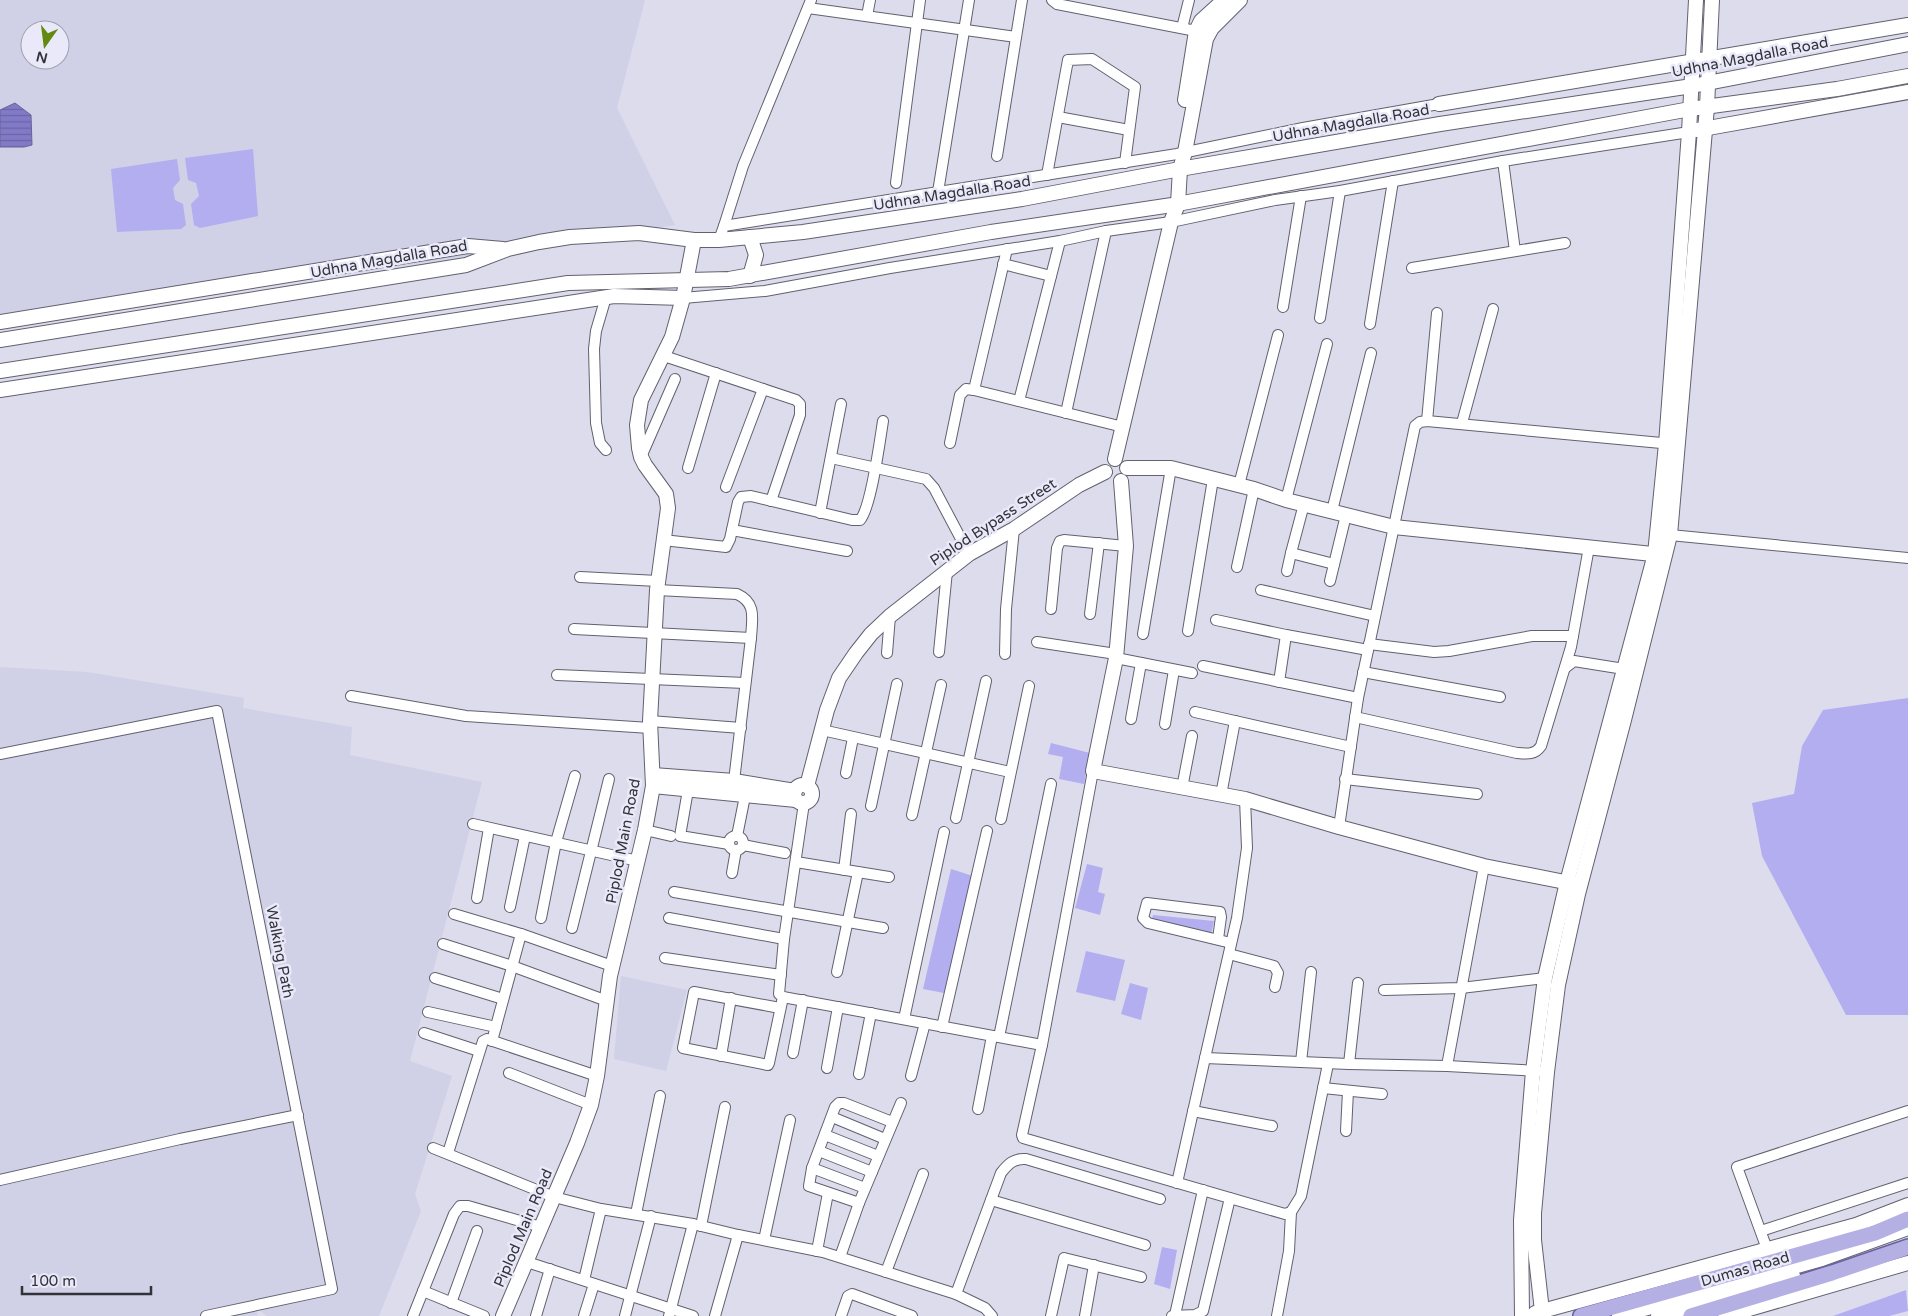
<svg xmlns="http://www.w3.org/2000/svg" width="1908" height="1316" font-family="'Varela Round',sans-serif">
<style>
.built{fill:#d0d0e7;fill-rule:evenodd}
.grass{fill:#b3aef0}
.water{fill:url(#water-rules);stroke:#69649c}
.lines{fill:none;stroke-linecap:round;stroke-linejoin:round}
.street-casing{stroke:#61616f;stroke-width:12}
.secondary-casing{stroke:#61616f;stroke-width:16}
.primary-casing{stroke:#67619c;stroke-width:18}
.street{stroke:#fff;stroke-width:10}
.secondary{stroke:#fff;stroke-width:14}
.primary{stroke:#b5b0e4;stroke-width:15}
.labels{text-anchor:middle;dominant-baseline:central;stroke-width:5;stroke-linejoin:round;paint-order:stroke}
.street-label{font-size:15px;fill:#323239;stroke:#eae9fa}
</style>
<defs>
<pattern id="water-rules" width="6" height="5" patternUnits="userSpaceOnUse" patternTransform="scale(1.25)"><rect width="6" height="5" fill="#817ac7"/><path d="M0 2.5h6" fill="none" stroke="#6a65a3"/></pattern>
</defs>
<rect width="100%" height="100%" fill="#dcdced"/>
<!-- built -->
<g class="built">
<path d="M 0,0 L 645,0 L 617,108 L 675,225 L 0,326 ZM 30,30 L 60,30 L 60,60 L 30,60 Z"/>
<polygon points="0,667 87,672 244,698 243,708 352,727 350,755 482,782 410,1061 452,1076 415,1194 421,1211 379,1316 267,1316 258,1309 257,1316 0,1316"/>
<polygon points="621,976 687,990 666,1071 614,1059"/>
</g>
<!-- grass -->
<g class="grass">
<polygon points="253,149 258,216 200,228 194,225 191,204 199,196 196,183 188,180 185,158"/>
<polygon points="177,159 180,180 173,188 175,200 183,204 186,225 181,229 117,232 111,169"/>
<polygon points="1908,698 1908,1015 1846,1015 1762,856 1752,803 1794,794 1802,746 1823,710"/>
<polygon points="1051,743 1090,753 1084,784 1059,779 1063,757 1048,754"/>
<polygon points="1087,864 1103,868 1098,892 1105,894 1100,915 1075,908"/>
<polygon points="951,869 973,876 944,993 923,989"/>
<polygon points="1153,915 1214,921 1211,935 1150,926"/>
<polygon points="1086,951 1125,960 1115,1001 1076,992"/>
<polygon points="1130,983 1148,988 1141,1020 1121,1014"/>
<polygon points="1162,1247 1177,1250 1170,1289 1154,1284"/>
<polygon points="1906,1290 1908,1311 1889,1316 1833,1316"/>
</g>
<!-- water -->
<polygon class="water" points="15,103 31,115 32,145 24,147 0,147 0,110"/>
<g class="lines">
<defs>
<g id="street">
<polyline points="1052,0 1057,4 1196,31"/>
<polyline points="808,8 1016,37"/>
<polyline points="867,16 870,0"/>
<polyline points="1182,28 1189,0"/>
<polyline points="1058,117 1129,130"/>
<polyline points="997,156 1022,0"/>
<polyline points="1503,161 1515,251"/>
<polyline points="1047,175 1068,60 1092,59 1135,87 1125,163"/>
<polyline points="896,183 920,0"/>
<polyline points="938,192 969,0"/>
<polyline points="724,226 743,166 811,0"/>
<polyline points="719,240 724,226 1177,154 1303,128 1439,104"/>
<polyline points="1003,264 1051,276"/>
<polyline points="1412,268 1565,243"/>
<polyline points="683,298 765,291 890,268 1060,241 1106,231 1171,222 1275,200 1340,191 1503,161 1689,132"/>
<polyline points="1283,307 1301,196"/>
<polyline points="1320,318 1340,191"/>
<polyline points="1370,324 1393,181"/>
<polyline points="664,356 796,400 800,404 800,415 771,501"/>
<polyline points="974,390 1007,249"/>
<polyline points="1019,401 1060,241"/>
<polyline points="1066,413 1106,231"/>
<polyline points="1427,421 1437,313"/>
<polyline points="1462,423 1493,309"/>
<polyline points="950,443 960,395 966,389 974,390 1123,427"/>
<polyline points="606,450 600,443 596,423 594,349 596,331 606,297"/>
<polyline points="641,457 675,379"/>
<polyline points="831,458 926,479 934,488 969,554"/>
<polyline points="688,468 716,373"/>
<polyline points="1239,485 1278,335"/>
<polyline points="726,487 763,389"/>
<polyline points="1286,500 1327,344"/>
<polyline points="1304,504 1291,553 1334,564"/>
<polyline points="1332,511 1371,353"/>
<polyline points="820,513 841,404"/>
<polyline points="732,530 847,551"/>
<polyline points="1670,535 1908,558"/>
<path d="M 663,540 L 726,547 L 730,539 L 738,502 L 741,497 L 751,496 L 852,520 L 860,520 C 871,508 880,440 883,421"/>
<polyline points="1237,567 1254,489"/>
<polyline points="1287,571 1291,553"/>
<polyline points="580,577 658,581"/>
<polyline points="1330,581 1346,515"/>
<path d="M 657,590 L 737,594 C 757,603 752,619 751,638 L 734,781"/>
<polyline points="1261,590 1375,616"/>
<polyline points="1051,609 1057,548 1060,541 1064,540 1126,546"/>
<polyline points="1090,614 1099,543"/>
<polyline points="1216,620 1286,635 1368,650"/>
<polyline points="574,629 751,638"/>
<polyline points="1188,631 1213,479"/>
<polyline points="1143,634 1171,468"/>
<polyline points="1037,642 1116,654"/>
<polyline points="1369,644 1434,652 1449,651 1532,636 1573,636"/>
<polyline points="939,652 947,571"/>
<polyline points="887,653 890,616"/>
<polyline points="1005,654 1006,609 1014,529"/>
<polyline points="1116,658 1192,673"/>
<polyline points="1203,666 1358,698"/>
<polyline points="1565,668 1574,661 1624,669"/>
<polyline points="1363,672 1500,697"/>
<polyline points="557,675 745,683"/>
<polyline points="1279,682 1286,635"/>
<polyline points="351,696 466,716 650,728"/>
<polyline points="1195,712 1351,747"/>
<path d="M 1355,717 L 1517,753 C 1527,754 1535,755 1541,746 L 1571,647 L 1589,547"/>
<polyline points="1131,719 1141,663"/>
<polyline points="650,721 741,728"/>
<polyline points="1165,724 1174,670"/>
<polyline points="822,730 1010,772"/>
<polyline points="0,754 217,711 332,1289 206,1316"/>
<polyline points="1093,771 1042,1045 1022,1135 1023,1138 1285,1214 1291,1212 1301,1196 1328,1064"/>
<polyline points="846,773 853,738"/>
<polyline points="1345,779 1477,794"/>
<polyline points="1182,788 1192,736"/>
<polyline points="688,790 680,836 729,844"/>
<polyline points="1221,795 1235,721"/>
<polyline points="804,803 784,939 779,994 783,997 1042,1045"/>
<polyline points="871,806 897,684"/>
<polyline points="912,815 941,685"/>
<polyline points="956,818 986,681"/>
<polyline points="1001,819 1029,686"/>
<polyline points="473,824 638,861"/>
<polyline points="1339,827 1358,698 1415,426 1420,422 1427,421 1672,444"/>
<polyline points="645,830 671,836"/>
<circle cx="736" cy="843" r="7"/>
<polyline points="737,836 745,796"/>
<polyline points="743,845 785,853"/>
<polyline points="796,862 889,877"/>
<polyline points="844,870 851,814"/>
<polyline points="732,873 736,850"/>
<polyline points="674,892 883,928"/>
<polyline points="477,898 489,828"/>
<polyline points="510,907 525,836"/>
<polyline points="454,914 521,934 612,966"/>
<polyline points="541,918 556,842 575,776"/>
<polyline points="669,918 784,939"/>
<polyline points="572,928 609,779"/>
<polyline points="1218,939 1221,917 1220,912 1147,903 1143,918 1148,923 1231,943"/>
<polyline points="443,944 512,966 607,1001"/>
<polyline points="1229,954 1274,966 1278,973 1275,987"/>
<polyline points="665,958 781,975"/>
<polyline points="837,972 858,872"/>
<polyline points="435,978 503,999"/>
<polyline points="1384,990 1461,988 1545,978"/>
<polyline points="780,1008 694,992 683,1048 768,1065 769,1063 783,997"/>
<polyline points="428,1012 496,1027"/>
<polyline points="904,1019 944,832"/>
<polyline points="942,1027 987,831"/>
<polyline points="424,1033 479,1051"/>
<polyline points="999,1037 1051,784"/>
<polyline points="492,1041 521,934"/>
<polyline points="793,1053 803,1000"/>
<polyline points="721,1056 731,998"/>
<polyline points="1205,1058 1237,918 1247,848 1245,799"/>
<polyline points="1301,1062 1311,972"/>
<polyline points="1349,1064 1358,983"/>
<polyline points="1447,1066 1484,866"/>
<polyline points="827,1068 838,1007"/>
<polyline points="509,1073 591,1105"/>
<polyline points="859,1074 871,1013"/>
<polyline points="911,1076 925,1023"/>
<polyline points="1323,1088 1382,1094"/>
<polyline points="978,1109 992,1036"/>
<polyline points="1193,1111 1272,1126"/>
<polyline points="832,1117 885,1139"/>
<polyline points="1346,1131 1348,1091"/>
<polyline points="825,1135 878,1156"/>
<polyline points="433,1148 554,1197 601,1209 693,1224 738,1235 823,1252 956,1294 985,1308 992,1316"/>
<polyline points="819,1151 872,1172"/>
<polyline points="448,1153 483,1041 487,1039 597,1076"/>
<polyline points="812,1168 865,1188"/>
<polyline points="0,1180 180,1139 298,1115"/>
<polyline points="1177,1183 1205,1058 1349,1064 1447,1066 1538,1071"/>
<polyline points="991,1200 1145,1245"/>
<polyline points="859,1203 809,1186 812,1168 835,1107 839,1103 844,1103 892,1122"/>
<polyline points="636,1214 660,1096"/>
<polyline points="701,1226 725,1107"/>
<polyline points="1761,1231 1908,1183"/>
<polyline points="764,1240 790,1120"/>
<polyline points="1767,1249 1737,1167 1908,1111"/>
<polyline points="817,1251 828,1193"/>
<polyline points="840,1257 859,1203 901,1103"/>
<polyline points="527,1262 693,1316"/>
<polyline points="886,1272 923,1174"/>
<polyline points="584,1280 601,1209"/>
<polyline points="423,1291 484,1316"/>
<path d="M 956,1294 L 1001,1173 C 1008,1164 1014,1158 1026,1159 L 1160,1199"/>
<polyline points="451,1303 477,1231"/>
<polyline points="1175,1315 1203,1190"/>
<polyline points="413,1316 454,1214 460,1206 468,1206 541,1227"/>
<polyline points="536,1316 550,1269"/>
<polyline points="584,1316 594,1284"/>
<polyline points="625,1316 651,1216"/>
<polyline points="669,1316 693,1224"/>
<polyline points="715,1316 738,1235"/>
<polyline points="841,1316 848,1296 852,1294 912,1316"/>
<polyline points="1051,1316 1064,1258 1141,1277"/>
<polyline points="1085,1316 1094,1265"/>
<polyline points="1172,1316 1195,1315 1203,1311 1230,1198"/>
<polyline points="1277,1316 1289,1251 1291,1212"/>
</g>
<g id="secondary">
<polyline points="1185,100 1196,31 1201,21 1224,0"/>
<polyline points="1439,104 1908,25"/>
<polyline points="1697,130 1908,92"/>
<polyline points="750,237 756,255 750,276"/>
<polyline points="0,322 468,246 503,249"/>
<polyline points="0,340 466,265 508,249 539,242 570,237 639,233 694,240 719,240 803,232 1022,199 1180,169 1440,124 1692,86 1908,44"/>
<polyline points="0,371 568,283 729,279 991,232 1172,205 1690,109 1837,89 1908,76"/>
<polyline points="0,390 614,296 683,298"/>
<polyline points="1115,459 1171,222 1178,204 1180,169 1185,152 1206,39 1212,28 1240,0"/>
<polyline points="1127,468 1171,468 1254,489 1286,500 1394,527 1662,555"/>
<polyline points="1121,481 1126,546 1116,658 1093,771 1245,799 1339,827 1484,866 1575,884"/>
<polyline points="653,775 734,781 795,791"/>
<circle cx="803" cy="794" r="9"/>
<polyline points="653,786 796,800"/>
<polyline points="807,786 827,710 839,678 856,653 871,634 890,616 969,554 1014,529 1079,485 1105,472"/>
<polyline points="1542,1311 1534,1240 1534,1213 1547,1072 1558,985 1578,894 1624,720 1670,535 1707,107 1712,0"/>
<polyline points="1535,1313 1856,1225 1908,1205"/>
<polyline points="503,1316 577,1143 591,1105 597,1076 610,976 645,830 653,786 650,721 657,590 668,508 666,494 645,465 641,457 639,448 637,425 641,400 672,337 683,298 694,240"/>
<polyline points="1522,1316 1521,1220 1533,1071 1545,978 1567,882 1655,554 1666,444 1689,132 1696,0"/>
<polyline points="1619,1316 1822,1259 1908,1228"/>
<polyline points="1658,1316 1793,1276"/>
<polyline points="1725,1316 1908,1263"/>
</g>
<g id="primary">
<polyline points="1581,1316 1875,1233 1908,1219"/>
<polyline points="1691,1316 1832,1273 1908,1247"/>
</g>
</defs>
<!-- street casing -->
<use href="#street" class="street-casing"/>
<!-- secondary casing -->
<use href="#secondary" class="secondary-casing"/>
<!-- primary casing -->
<use href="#primary" class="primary-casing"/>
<!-- street -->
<use href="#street" class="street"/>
<!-- secondary -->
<use href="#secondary" class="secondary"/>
<!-- primary -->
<use href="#primary" class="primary"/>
</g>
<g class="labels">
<!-- street labels -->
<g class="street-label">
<text transform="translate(1750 57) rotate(-11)">Udhna Magdalla Road</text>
<text transform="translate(1351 123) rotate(-10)">Udhna Magdalla Road</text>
<text transform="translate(952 193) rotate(-9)">Udhna Magdalla Road</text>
<text transform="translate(389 259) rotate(-10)">Udhna Magdalla Road</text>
<text transform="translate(993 522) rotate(-33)">Piplod Bypass Street</text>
<text transform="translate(623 841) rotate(-79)">Piplod Main Road</text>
<text transform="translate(280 952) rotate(79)">Walking Path</text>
<text transform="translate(523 1228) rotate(-67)">Piplod Main Road</text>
<text transform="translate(1745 1269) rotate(-16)">Dumas Road</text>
</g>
</g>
<!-- north arrow -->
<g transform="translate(45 45) rotate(194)"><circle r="24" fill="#eae9fa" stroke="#a0a0ad"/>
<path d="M0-4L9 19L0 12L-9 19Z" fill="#638912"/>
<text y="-8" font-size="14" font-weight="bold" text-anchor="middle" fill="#323239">N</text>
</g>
<!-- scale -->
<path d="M22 1286v8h129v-8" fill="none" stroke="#323239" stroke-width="2.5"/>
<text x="30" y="1286" font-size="15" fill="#323239" stroke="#eae9fa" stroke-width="4" paint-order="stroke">100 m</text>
</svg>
